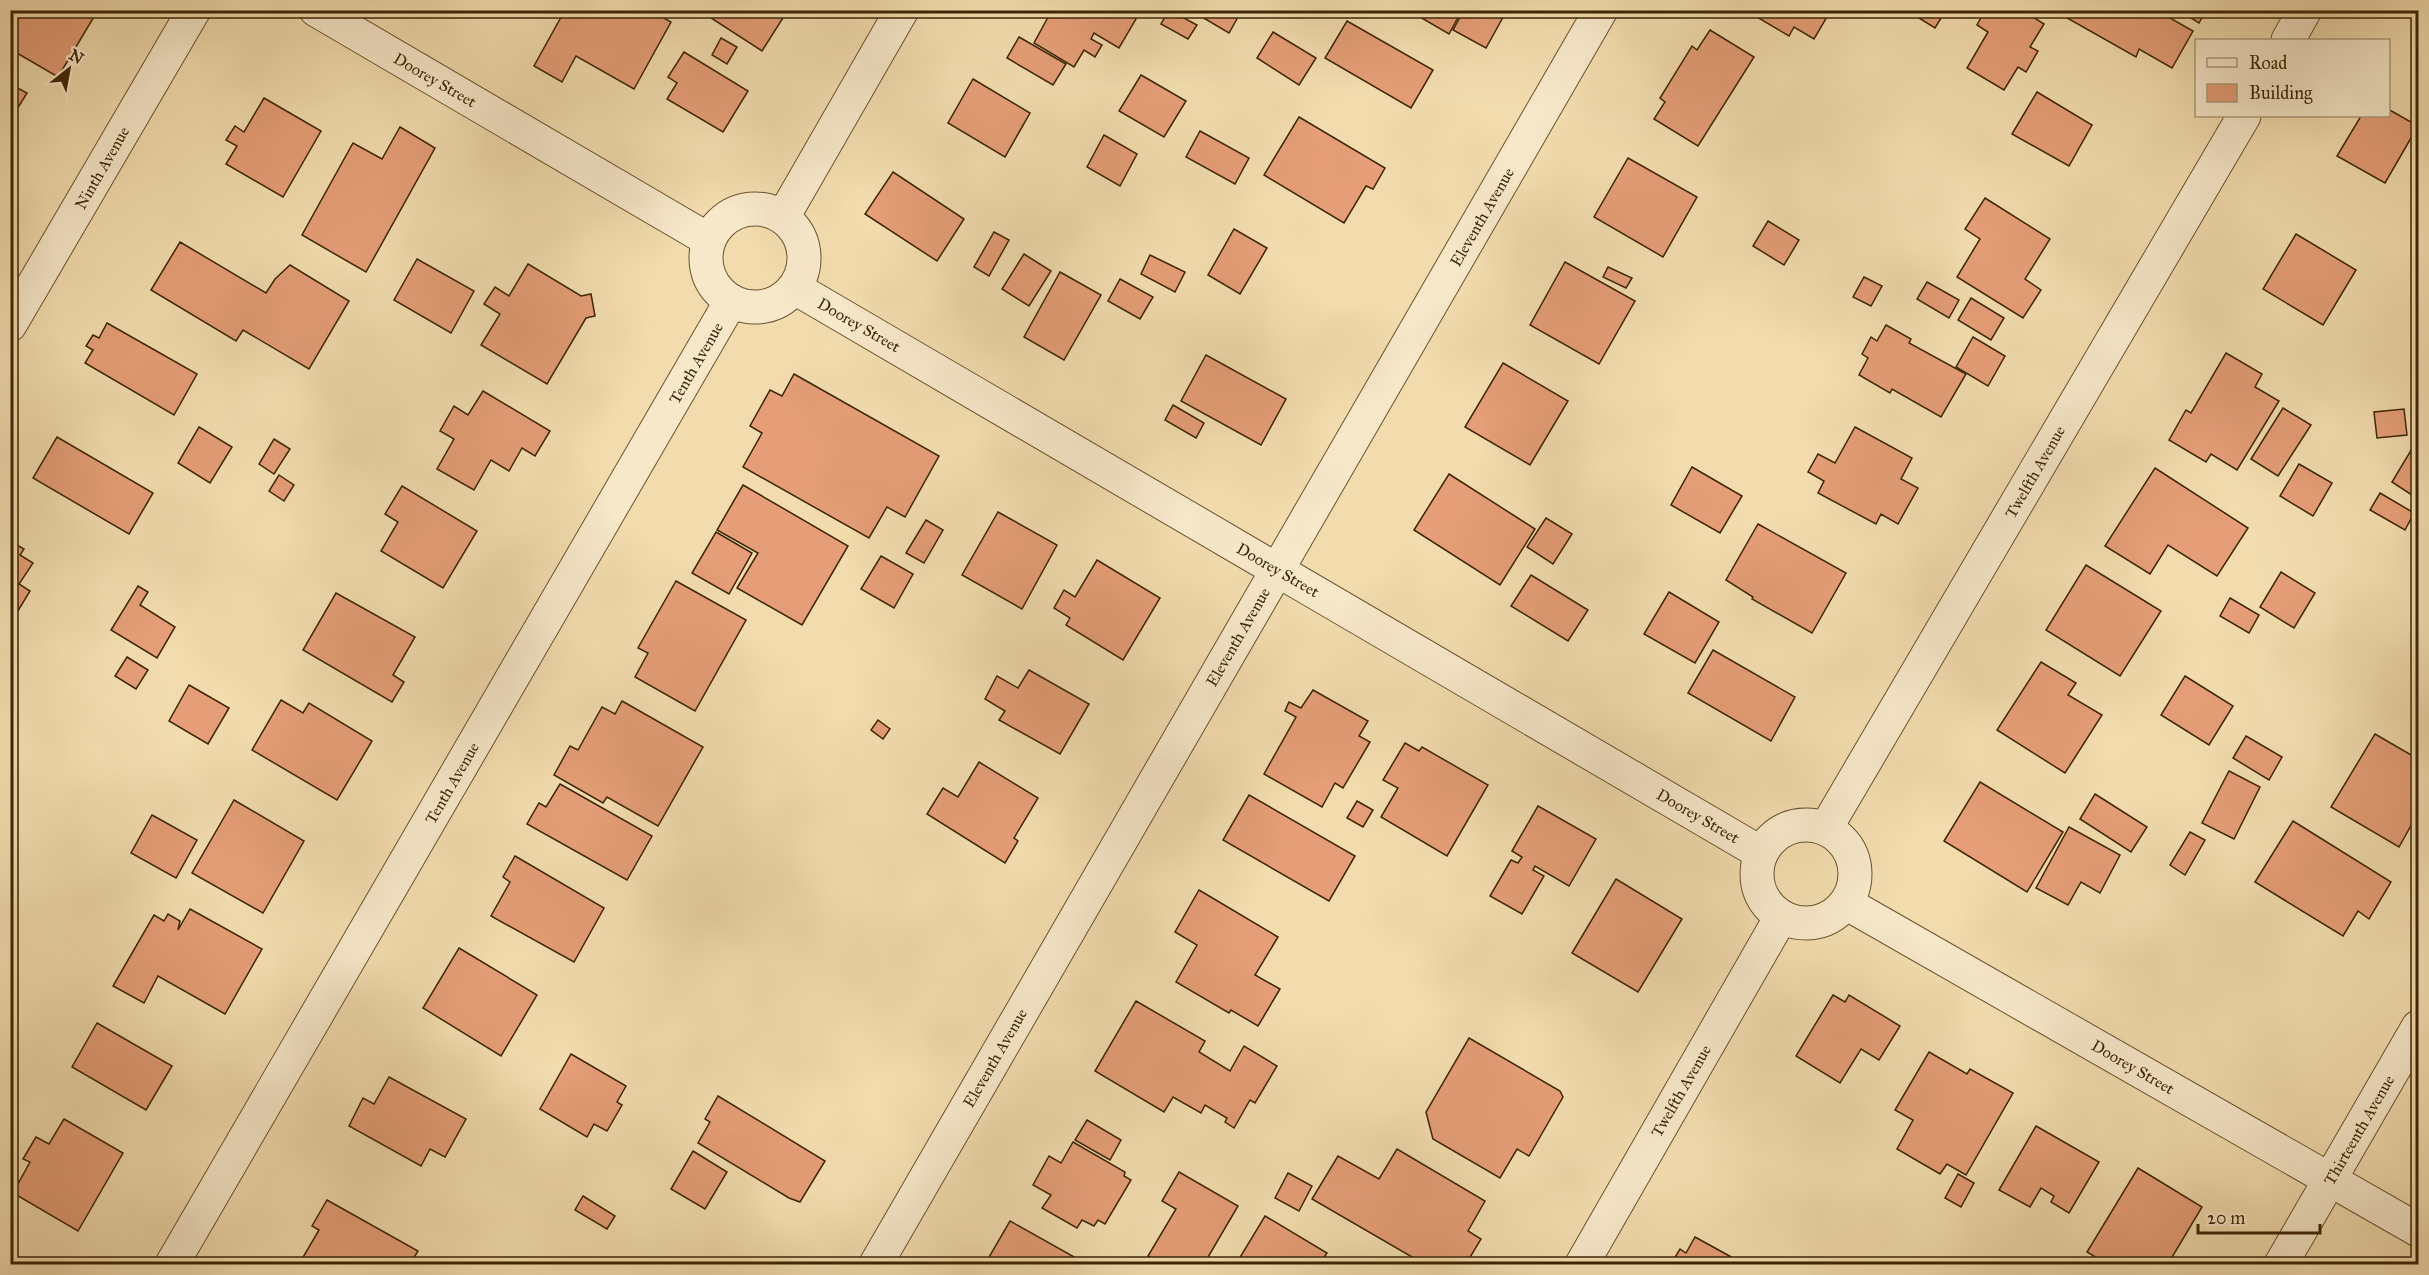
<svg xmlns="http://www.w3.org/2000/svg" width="2429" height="1275" font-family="'IM FELL Great Primer',serif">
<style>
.building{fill:#e59e77;stroke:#3d2504;stroke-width:1.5}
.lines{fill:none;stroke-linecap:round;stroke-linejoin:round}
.minor-casing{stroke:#6a532e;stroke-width:35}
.minor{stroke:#f7e8ca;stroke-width:33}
.labels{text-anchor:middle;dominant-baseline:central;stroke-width:5;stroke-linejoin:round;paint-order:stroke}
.street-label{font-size:16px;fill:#3d2504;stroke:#f7e8ca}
</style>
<rect width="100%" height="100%" fill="#f2dcae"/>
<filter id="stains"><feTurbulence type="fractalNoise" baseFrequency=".00333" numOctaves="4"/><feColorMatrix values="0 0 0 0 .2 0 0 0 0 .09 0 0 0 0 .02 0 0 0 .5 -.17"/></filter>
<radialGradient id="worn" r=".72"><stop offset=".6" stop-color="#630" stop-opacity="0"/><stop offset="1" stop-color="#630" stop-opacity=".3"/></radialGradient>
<!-- building -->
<g class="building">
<polygon points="10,10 98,10 58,77 10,49"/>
<polygon points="565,10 650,10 671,22 634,89 576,56 562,82 534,66"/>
<polygon points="711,10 788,10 762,51 708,16"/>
<polygon points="1052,10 1124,10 1136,19 1119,48 1094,33 1091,39 1102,45 1095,57 1084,50 1074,67 1034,43"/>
<polygon points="1169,10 1197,25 1188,39 1161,24"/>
<polygon points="1190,10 1242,10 1229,33"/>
<polygon points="1408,10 1462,10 1449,34"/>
<polygon points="1464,10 1507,10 1486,48 1453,30"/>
<polygon points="1745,10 1831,10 1814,39 1794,27 1789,36"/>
<polygon points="1906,10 1946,10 1935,28"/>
<polygon points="1985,10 2022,10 2044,24 2030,47 2038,51 2026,72 2018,67 2004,90 1967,68 1988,32 1977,25"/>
<polygon points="2053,10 2156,10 2193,31 2172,68 2139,49 2136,57"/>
<polygon points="2178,10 2206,10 2199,23"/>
<polygon points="1347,21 1433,70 1411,108 1325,58"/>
<polygon points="1710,30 1754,57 1698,146 1654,119 1665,102 1660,98 1692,46 1697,50"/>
<polygon points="1273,32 1316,58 1299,85 1257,58"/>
<polygon points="1019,37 1066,64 1053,85 1007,58"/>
<polygon points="721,38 737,47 727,64 712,55"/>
<polygon points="684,52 748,91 723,132 667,99 677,83 668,77"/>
<polygon points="1141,75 1186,101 1164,137 1119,111"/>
<polygon points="973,79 1030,113 1005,157 948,123"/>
<polygon points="10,84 27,93 16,111 10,108"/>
<polygon points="2037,92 2092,125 2069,166 2012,134"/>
<polygon points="264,98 321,131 283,197 226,164 237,146 226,140 235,126 244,132"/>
<polygon points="2388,109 2418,126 2385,183 2337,156 2361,116 2388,116"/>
<polygon points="1299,117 1385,168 1373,189 1366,186 1344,223 1264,175"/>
<polygon points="400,127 435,148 366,272 302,235 353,143 382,159"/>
<polygon points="1200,131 1249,158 1235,184 1186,157"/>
<polygon points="1104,135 1137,154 1120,186 1087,167"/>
<polygon points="1628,158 1697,197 1663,257 1594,217"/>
<polygon points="893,172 964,219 937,261 865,214"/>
<polygon points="1985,198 2050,239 2025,279 2041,290 2023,318 1957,277 1980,239 1965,229"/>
<polygon points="1768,221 1799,240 1784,265 1753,246"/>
<polygon points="1234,229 1267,248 1240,294 1208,275"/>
<polygon points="994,232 1009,240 989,276 974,267"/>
<polygon points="2296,234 2356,270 2323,325 2263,289"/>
<polygon points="180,242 266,293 275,279 290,265 349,301 309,369 243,330 236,341 151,290"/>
<polygon points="1024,254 1051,271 1029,306 1002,289"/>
<polygon points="1150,255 1185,272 1175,292 1141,274"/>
<polygon points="417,259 474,291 451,333 394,300"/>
<polygon points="1565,262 1635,301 1599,364 1530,325"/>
<polygon points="528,264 581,296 591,294 595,316 586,318 547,384 481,345 500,314 484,304 495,287 509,296"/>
<polygon points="1608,267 1632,278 1626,288 1603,277"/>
<polygon points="1060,272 1101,295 1064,360 1024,337"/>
<polygon points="1864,277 1882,286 1871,306 1853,297"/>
<polygon points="1120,279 1153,297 1140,319 1108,301"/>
<polygon points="1927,282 1959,300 1949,318 1917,299"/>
<polygon points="1971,298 2004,318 1991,340 1958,320"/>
<polygon points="107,323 197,374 174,415 85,363 93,350 86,346 93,335 99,338"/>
<polygon points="1886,325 1911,339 1909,343 1966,374 1941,417 1892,389 1890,393 1859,375 1868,358 1862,354 1871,337 1877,341"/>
<polygon points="1973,337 2005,356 1988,386 1956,367"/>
<polygon points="2226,353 2262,374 2255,387 2279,401 2237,470 2211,454 2206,462 2169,440 2186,410 2191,413"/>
<polygon points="1206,355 1286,399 1261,445 1181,401"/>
<polygon points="1503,363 1568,401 1530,465 1465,427"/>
<polygon points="794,374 939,456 905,517 887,507 869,538 743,467 762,433 750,426 770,390 782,396"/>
<polygon points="483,391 550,431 535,456 522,448 509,471 491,460 474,490 437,469 454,439 440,431 454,406 468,415"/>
<polygon points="1173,405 1204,423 1196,438 1165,420"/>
<polygon points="2283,408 2311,425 2278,476 2251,459"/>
<polygon points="2404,409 2407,435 2377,438 2374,412"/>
<polygon points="199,427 232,447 210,483 178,463"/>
<polygon points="1855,427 1912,458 1901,479 1918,488 1898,524 1881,514 1876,524 1818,493 1824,481 1808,472 1818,454 1835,463"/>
<polygon points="57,437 153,493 129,534 33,478"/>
<polygon points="274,439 290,449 274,474 259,464"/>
<polygon points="2413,447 2418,450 2418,499 2392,482"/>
<polygon points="2299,464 2332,483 2313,516 2280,496"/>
<polygon points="1692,467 1742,496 1720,533 1671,505"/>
<polygon points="2155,468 2248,528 2217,576 2168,545 2150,574 2105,546"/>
<polygon points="1449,474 1535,529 1500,585 1414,530"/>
<polygon points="279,475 294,485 284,501 269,491"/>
<polygon points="743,485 848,546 802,625 737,588 758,553 717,530"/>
<polygon points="402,486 477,531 443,588 381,551 398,522 385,514"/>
<polygon points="2380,493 2414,513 2405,530 2370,510"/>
<polygon points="998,512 1057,545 1022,609 962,575"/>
<polygon points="1546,518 1572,534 1553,564 1527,547"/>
<polygon points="926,520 943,530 924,563 906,553"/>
<polygon points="1758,524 1846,573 1812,633 1752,599 1753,597 1726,580"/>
<polygon points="716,532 752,553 729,594 692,573"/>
<polygon points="10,541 24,549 20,555 33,563 19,584 30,591 13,619 10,618"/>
<polygon points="881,556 913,574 894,608 861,589"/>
<polygon points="1097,560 1160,598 1123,660 1066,625 1070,618 1054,608 1064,590 1075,597"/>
<polygon points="2086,565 2161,611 2120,676 2046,630"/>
<polygon points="2281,572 2315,593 2294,628 2260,607"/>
<polygon points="1531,575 1588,610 1568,641 1511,606"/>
<polygon points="676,581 746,620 695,711 635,677 648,653 638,648"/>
<polygon points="138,586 148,592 140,605 175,627 157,658 111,630"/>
<polygon points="1669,592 1719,622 1695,663 1644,634"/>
<polygon points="336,593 415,637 393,675 404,682 392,702 303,650"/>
<polygon points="2230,598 2259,615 2249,633 2220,616"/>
<polygon points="1713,650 1795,697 1771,741 1688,693"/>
<polygon points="127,657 148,670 136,689 115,676"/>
<polygon points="2041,662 2076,683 2068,695 2102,715 2065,773 1997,730"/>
<polygon points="1029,670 1089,704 1060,754 999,720 1005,711 985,699 997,676 1018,688"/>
<polygon points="2185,676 2233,706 2209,745 2161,715"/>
<polygon points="189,685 229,708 208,744 169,721"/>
<polygon points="1313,690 1368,721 1359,736 1370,742 1343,788 1335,783 1322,807 1264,774 1296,717 1285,711 1289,702 1301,708"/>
<polygon points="281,700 303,713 309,703 372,741 337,800 252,750"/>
<polygon points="622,701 703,747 658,826 607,797 603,803 554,775 570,746 578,750 602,707 615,714"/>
<polygon points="878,720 890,729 883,739 871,730"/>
<polygon points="2375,734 2418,759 2418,813 2399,847 2331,807"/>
<polygon points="2246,736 2282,757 2269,780 2233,758"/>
<polygon points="1405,743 1419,751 1422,747 1488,785 1447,856 1381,817 1398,788 1383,780"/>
<polygon points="979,762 1038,798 1014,838 1018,841 1005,863 927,814 943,788 958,797"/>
<polygon points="2229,771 2260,787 2234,839 2202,823"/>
<polygon points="1980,782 2063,832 2027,892 1944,841"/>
<polygon points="560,784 652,836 627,880 527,824 539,803 546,807"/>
<polygon points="2095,794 2147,827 2131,852 2080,819"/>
<polygon points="1249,795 1355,856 1329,901 1223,840"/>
<polygon points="234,800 304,841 263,913 192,873"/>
<polygon points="1357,801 1373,810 1363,827 1347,818"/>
<polygon points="1538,806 1596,839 1569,886 1535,866 1533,870 1544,876 1522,914 1490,896 1511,860 1518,863 1522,857 1512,851"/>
<polygon points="152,815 197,840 176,878 131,853"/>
<polygon points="2293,821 2391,882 2369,919 2358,911 2343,936 2255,882"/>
<polygon points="2069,827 2120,855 2100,893 2081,882 2068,905 2036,888"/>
<polygon points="2190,832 2205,840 2185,875 2170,865"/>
<polygon points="515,856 604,908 574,962 491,916 510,882 503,877"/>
<polygon points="1616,879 1682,919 1638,992 1572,953"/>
<polygon points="1199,890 1278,937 1255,975 1280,989 1258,1026 1231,1010 1229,1013 1176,982 1197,945 1175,932"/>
<polygon points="190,909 262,949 225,1014 158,976 144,1003 113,986 154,915 164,921 168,914 180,921 178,930"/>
<polygon points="459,948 537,995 501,1056 423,1008"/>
<polygon points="1833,995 1845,1002 1849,995 1900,1026 1879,1060 1861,1049 1840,1083 1796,1056"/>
<polygon points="1136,1001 1205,1041 1199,1052 1230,1071 1244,1046 1277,1066 1255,1103 1250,1100 1234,1128 1225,1122 1227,1118 1205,1105 1201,1113 1173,1097 1164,1112 1095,1071"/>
<polygon points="97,1023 172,1066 146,1110 72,1067"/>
<polygon points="1469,1038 1560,1091 1563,1097 1529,1156 1517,1149 1500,1178 1433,1139 1426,1112"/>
<polygon points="1929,1052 1967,1074 1970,1069 2013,1093 1966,1175 1947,1164 1940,1174 1897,1149 1913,1120 1895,1110"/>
<polygon points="571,1054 626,1086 617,1102 622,1105 607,1131 594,1124 587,1137 540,1109"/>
<polygon points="389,1077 466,1119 445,1157 430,1149 421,1166 349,1126 363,1098 374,1104"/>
<polygon points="718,1096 825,1161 800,1202 789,1198 698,1143 710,1122 705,1119"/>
<polygon points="64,1119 123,1153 78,1231 13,1193 30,1162 23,1159 36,1137 49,1144"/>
<polygon points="1087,1120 1121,1140 1110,1160 1075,1140"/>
<polygon points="2036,1126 2099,1162 2069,1213 2051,1202 2054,1196 2041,1188 2030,1207 1999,1190"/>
<polygon points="1073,1142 1125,1172 1124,1176 1131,1180 1105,1224 1098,1220 1094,1226 1082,1220 1077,1228 1042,1208 1051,1195 1033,1185 1049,1156 1061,1163"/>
<polygon points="1397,1149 1485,1201 1468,1231 1481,1239 1466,1264 1424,1264 1312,1199 1338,1156 1379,1179"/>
<polygon points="693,1151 727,1172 705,1209 671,1189"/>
<polygon points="2138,1168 2202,1207 2168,1264 2107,1264 2087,1252"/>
<polygon points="1179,1172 1238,1206 1204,1264 1162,1264 1148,1256 1176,1209 1162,1201"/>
<polygon points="1288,1173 1312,1186 1299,1211 1275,1198"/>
<polygon points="1958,1174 1974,1183 1961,1207 1945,1198"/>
<polygon points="583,1196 615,1216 607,1229 575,1210"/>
<polygon points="327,1200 418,1251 410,1264 311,1264 302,1259 319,1230 312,1226"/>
<polygon points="1265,1216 1327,1253 1320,1264 1236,1264"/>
<polygon points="1010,1221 1076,1258 1078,1264 985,1264"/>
<polygon points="1695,1237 1744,1264 1671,1264 1680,1249 1686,1253"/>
</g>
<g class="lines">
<defs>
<g id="minor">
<polyline points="316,10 709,240"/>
<polyline points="2288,40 2305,10"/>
<circle cx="755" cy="258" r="49"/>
<polyline points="783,217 902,10"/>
<polyline points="795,288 1761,853"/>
<polyline points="10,325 194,10"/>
<circle cx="1806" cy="874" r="49"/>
<polyline points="1826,828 2244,116"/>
<polyline points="1846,903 2418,1230"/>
<polyline points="172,1264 731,301"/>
<polyline points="876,1264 1601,10"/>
<polyline points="1582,1264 1781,917"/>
<polyline points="2281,1264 2418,1027"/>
</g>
</defs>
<!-- minor casing -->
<use href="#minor" class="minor-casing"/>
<!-- minor -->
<use href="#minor" class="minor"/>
</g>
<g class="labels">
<!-- street labels -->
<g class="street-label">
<text transform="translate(435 80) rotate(30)">Doorey Street</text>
<text transform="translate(102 168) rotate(-60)">Ninth Avenue</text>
<text transform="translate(1482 217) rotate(-60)">Eleventh Avenue</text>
<text transform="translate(859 325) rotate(30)">Doorey Street</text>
<text transform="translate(696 363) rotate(-60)">Tenth Avenue</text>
<text transform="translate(2035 472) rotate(-60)">Twelfth Avenue</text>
<text transform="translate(1278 570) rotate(30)">Doorey Street</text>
<text transform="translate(1238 637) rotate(-60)">Eleventh Avenue</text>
<text transform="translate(452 783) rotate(-60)">Tenth Avenue</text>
<text transform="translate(1698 816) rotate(30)">Doorey Street</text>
<text transform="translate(995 1058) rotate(-60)">Eleventh Avenue</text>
<text transform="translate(2133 1067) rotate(30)">Doorey Street</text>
<text transform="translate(1681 1091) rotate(-60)">Twelfth Avenue</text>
<text transform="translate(2359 1130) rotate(-60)">Thirteenth Avenue</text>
</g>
</g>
<!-- margin -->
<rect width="2429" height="1275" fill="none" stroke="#f2dcae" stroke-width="36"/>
<rect x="12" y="12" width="2405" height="1251" fill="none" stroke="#3d2504" stroke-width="3"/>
<rect x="18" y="18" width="2393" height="1239" fill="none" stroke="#3d2504" stroke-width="1.5"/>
<!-- legend -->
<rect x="2195" y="39" width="195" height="78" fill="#f7e8ca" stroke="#ad9a7b" stroke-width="1.5"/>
<rect x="2207" y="58" width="30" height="9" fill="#f7e8ca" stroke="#ad9a7b" stroke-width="1.5"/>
<text x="2249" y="69" font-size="18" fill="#3d2504">Road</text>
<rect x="2207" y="84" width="30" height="18" fill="#e59e77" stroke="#ad9a7b" stroke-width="1.5"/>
<text x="2249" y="99" font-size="18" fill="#3d2504">Building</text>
<!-- north arrow -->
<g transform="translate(69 69) rotate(31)" stroke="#f7e8ca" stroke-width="4.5" paint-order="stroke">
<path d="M0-4.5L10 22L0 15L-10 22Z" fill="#3d2504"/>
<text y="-9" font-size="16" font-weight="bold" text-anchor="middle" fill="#3d2504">N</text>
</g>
<!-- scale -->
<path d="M2198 1224v9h122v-9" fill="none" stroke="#3d2504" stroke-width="3"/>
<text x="2207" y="1224" font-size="18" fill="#3d2504" stroke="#f7e8ca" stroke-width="4.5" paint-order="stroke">20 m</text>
<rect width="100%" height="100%" filter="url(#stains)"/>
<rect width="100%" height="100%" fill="url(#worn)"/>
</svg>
